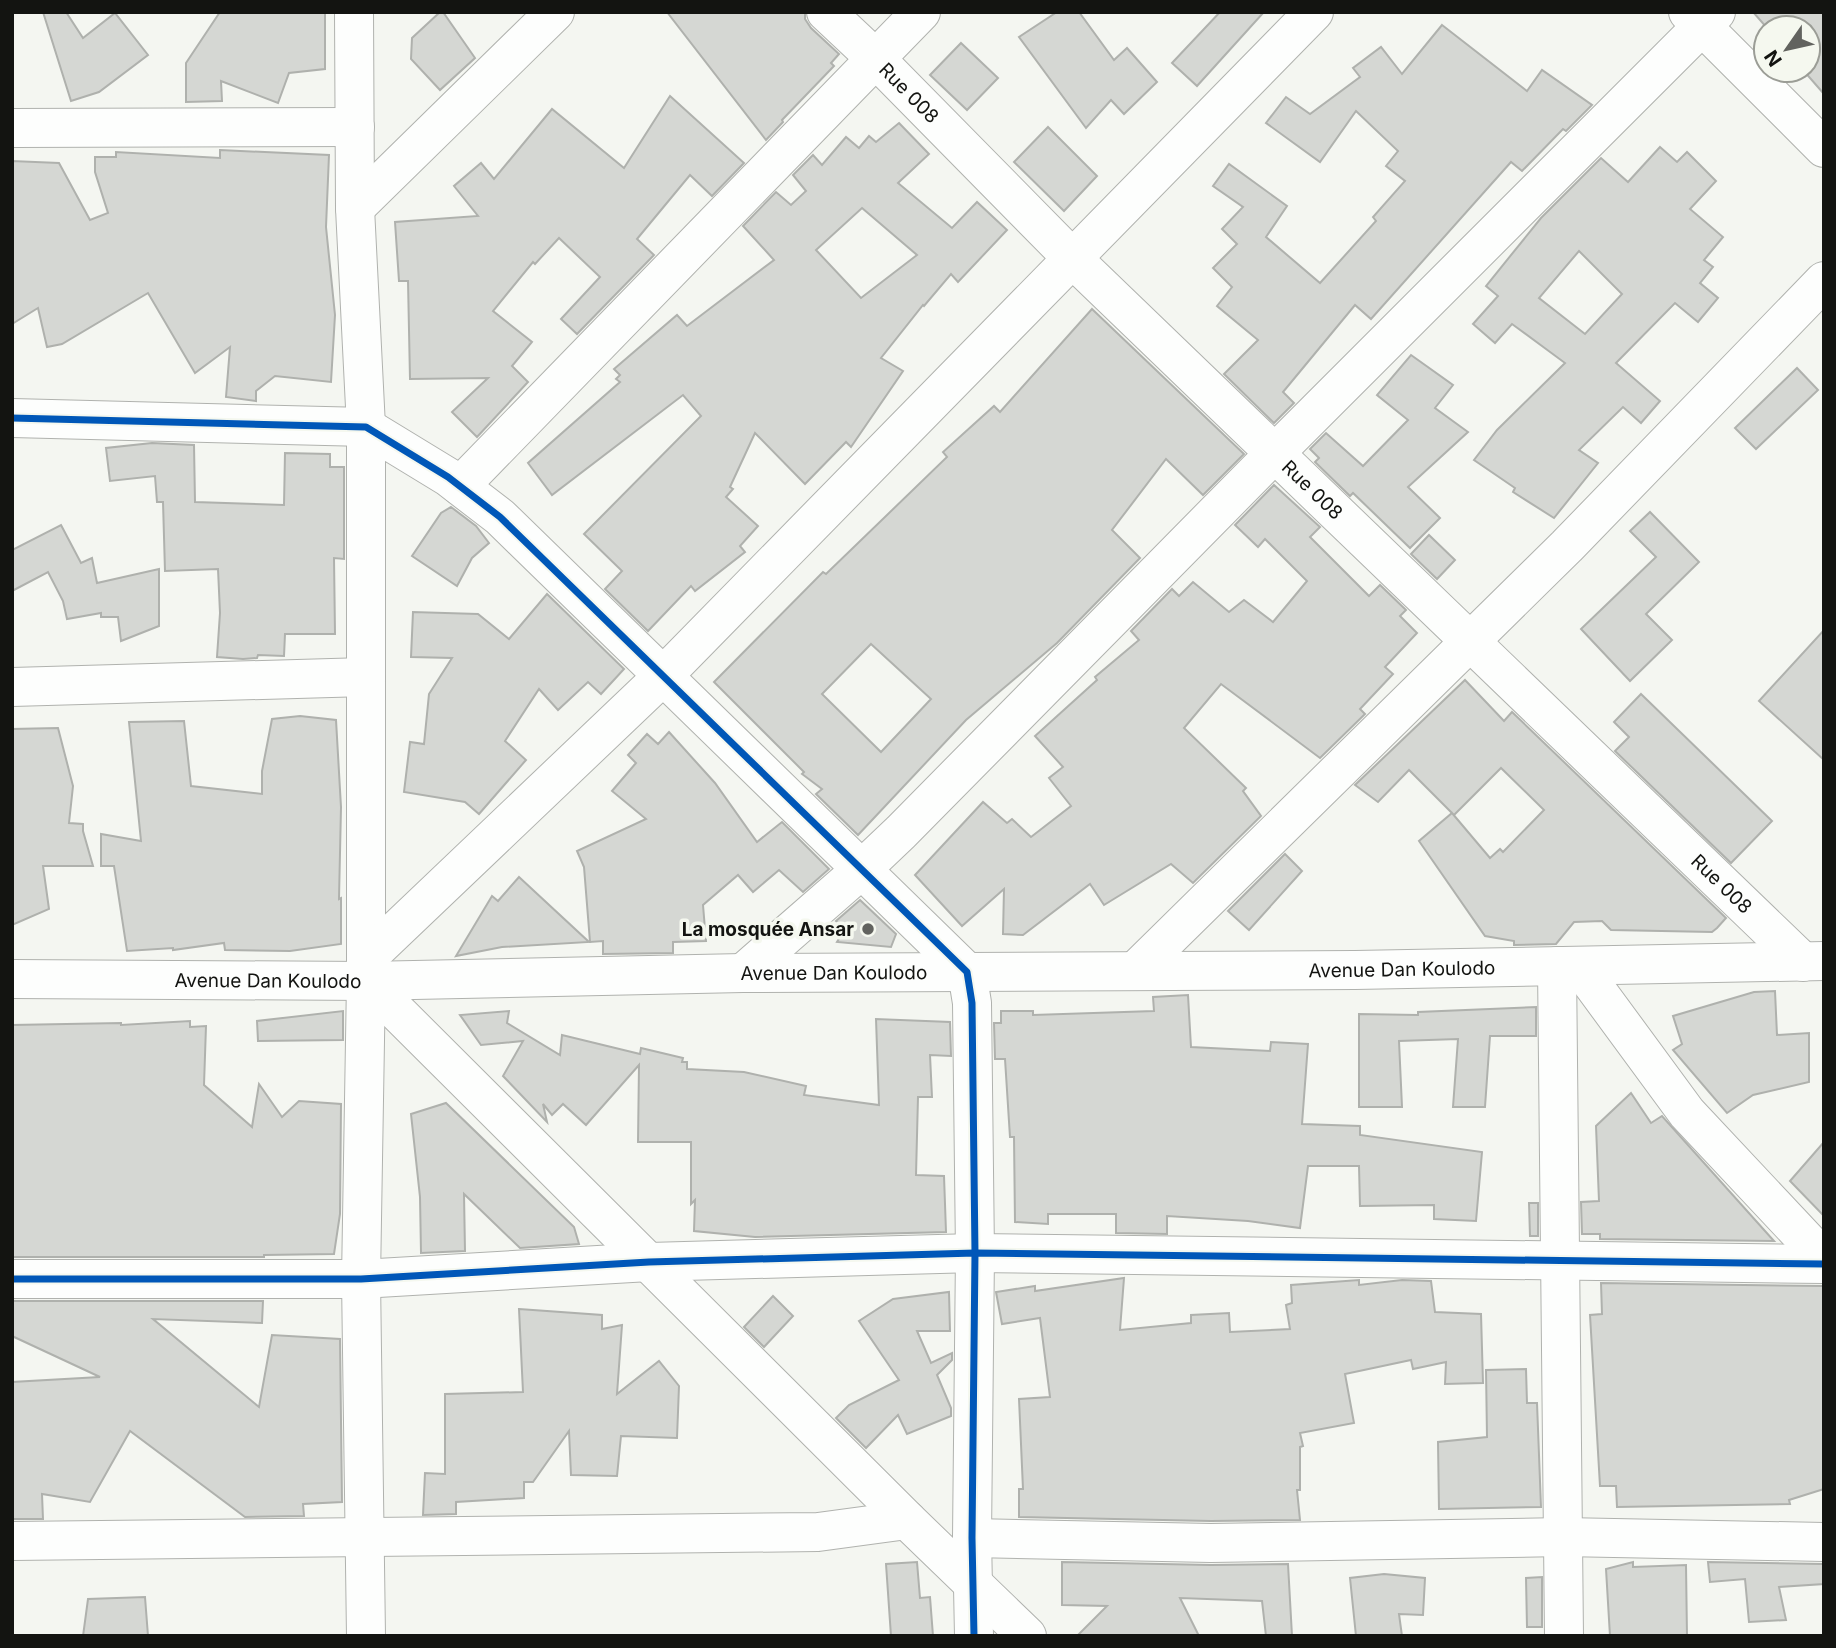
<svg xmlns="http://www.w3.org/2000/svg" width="1836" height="1648" font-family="Inter,sans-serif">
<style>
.building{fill:#d5d7d3;stroke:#afb1ad;stroke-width:2;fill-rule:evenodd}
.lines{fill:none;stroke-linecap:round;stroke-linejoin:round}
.street-casing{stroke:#b0b2ae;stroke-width:40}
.secondary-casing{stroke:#b0b2ae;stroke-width:40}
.street{stroke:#fdfefd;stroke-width:38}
.secondary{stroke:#fdfefd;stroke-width:38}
.cycleway-casing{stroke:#f5f8ef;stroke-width:11}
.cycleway{stroke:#0057b8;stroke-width:7}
.poi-dot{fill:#62635f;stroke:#f5f8ef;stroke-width:2.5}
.labels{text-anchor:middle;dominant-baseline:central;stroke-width:7;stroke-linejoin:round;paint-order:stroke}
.street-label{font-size:19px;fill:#131411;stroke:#f5f8ef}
.poi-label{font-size:19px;font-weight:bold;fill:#131411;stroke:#f5f8ef;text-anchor:end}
</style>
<rect width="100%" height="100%" fill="#f4f6f1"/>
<!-- building -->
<g class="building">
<polygon points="43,12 66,12 83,38 115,13 148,55 99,92 71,101"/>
<polygon points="220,12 325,12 325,69 289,73 278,103 221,81 222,101 186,102 186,63"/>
<polygon points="440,12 443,12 475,58 440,90 411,59 412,38"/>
<polygon points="667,12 805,12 805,19 811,28 839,54 831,63 834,66 782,120 783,122 766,140"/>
<polygon points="1057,12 1079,12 1114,60 1127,48 1157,82 1124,114 1111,100 1086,128 1019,37"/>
<polygon points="1220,12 1264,12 1197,86 1172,63"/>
<polygon points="1753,12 1824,12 1824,94 1803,70 1808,70 1808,28 1767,28"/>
<polygon points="1442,25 1527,91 1542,70 1592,105 1566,131 1563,129 1522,171 1511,162 1371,319 1355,305 1283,392 1294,403 1274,423 1224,374 1258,340 1217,306 1232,287 1213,268 1237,244 1222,229 1243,207 1213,186 1229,164 1287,206 1266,237 1320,283 1376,221 1373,217 1405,181 1386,166 1398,151 1356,111 1320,162 1266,123 1286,97 1310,114 1360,77 1353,68 1381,47 1402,74"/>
<polygon points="961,43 998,78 967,110 930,75"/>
<polygon points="670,96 744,163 712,196 690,175 637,239 654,255 577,334 561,319 600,277 559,238 535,264 533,262 493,311 532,342 512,366 528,382 477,437 452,412 488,378 410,379 408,281 399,281 395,222 478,216 454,186 481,163 494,179 552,109 624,168"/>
<path d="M 899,123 L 929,154 L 898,183 L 952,228 L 977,202 L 1007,230 L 958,282 L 951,274 L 924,306 L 923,305 L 881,358 L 903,371 L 851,447 L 846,442 L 805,484 L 755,433 L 730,487 L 733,489 L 726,497 L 758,526 L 740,546 L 745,552 L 695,591 L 691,586 L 648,631 L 605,589 L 622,571 L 584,534 L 701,416 L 683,395 L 552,495 L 528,463 L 620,382 L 616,379 L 620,375 L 614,369 L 677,315 L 687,326 L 774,260 L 743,226 L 776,192 L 791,205 L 806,191 L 793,175 L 813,155 L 822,165 L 846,137 L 859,148 L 869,136 L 876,142 ZM 862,208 L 917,255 L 861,298 L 816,250 Z"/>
<polygon points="1048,127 1097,176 1064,211 1014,162"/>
<path d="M 1660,147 L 1677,162 L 1687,152 L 1716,181 L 1690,209 L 1723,237 L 1704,260 L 1713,267 L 1700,283 L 1718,298 L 1698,322 L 1675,303 L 1616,363 L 1660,401 L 1641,423 L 1623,407 L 1579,450 L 1598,463 L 1554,518 L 1513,492 L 1515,488 L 1474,460 L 1497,430 L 1565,363 L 1512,324 L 1495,343 L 1473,324 L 1498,296 L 1486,286 L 1541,218 L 1601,158 L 1628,182 ZM 1579,251 L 1622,294 L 1585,334 L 1539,298 Z"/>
<polygon points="220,150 329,155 326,227 335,315 331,382 275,376 256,391 256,401 226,397 230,347 195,373 148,293 62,344 47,347 38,308 12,324 12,161 59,163 90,220 108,213 95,172 95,157 116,157 116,152 220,158"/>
<path d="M 1092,309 L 1244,454 L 1203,495 L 1166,459 L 1112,530 L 1140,558 L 1057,643 L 966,720 L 858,835 L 816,794 L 822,789 L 802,774 L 804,772 L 714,682 L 823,572 L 826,574 L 947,457 L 943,452 L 994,406 L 1000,412 ZM 871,644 L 931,699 L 881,752 L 822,694 Z"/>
<polygon points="1411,355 1453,385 1435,408 1468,432 1408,487 1440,518 1410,548 1353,493 1350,496 1315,462 1319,458 1310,449 1326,433 1363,466 1408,420 1377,395"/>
<polygon points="1797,368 1818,390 1756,449 1735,428"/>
<polygon points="152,443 194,445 195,502 284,505 285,453 330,454 330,467 344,467 344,559 334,558 335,634 285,634 284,656 258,655 257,658 243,659 217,657 220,613 218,569 165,571 163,502 157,502 155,476 110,481 106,448"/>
<polygon points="1274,485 1320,527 1310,537 1369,596 1380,585 1406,610 1400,616 1417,633 1385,667 1393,674 1360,709 1365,714 1320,758 1221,684 1184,728 1246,788 1243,791 1261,816 1193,883 1171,864 1104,905 1090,884 1023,935 1003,934 1004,889 962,926 915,875 983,802 1007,823 1012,819 1031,837 1071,806 1049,778 1063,767 1035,736 1097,680 1095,677 1139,640 1131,631 1172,589 1179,596 1193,582 1229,612 1244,600 1273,622 1307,581 1265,539 1258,547 1235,525"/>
<polygon points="451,507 476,526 489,543 472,558 457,586 412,556 441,513"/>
<polygon points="1650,512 1699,562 1646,614 1672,640 1630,681 1581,629 1656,557 1630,531"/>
<polygon points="61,525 81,563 92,558 97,583 159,569 159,626 121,641 118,617 101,617 101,613 67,619 63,601 48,572 12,591 12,550"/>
<polygon points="1429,535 1455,560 1437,579 1411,554"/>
<polygon points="547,594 624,669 601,694 588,682 558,710 539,689 505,741 526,760 479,814 465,802 404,792 410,742 424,744 429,694 452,658 411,657 413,612 478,614 509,639"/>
<polygon points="1824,630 1824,760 1759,701"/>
<polygon points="1465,680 1504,721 1512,712 1726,918 1717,928 1712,932 1611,930 1602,921 1574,922 1556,944 1514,945 1514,941 1485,936 1419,841 1452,813 1490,858 1500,849 1503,852 1544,810 1501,768 1454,815 1409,770 1378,802 1355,785"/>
<polygon points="1641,694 1772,821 1731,863 1615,751 1629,737 1614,722"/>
<polygon points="300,716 336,720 341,807 339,899 341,898 341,944 290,951 225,950 224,943 173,950 173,948 127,951 114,866 101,866 101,834 141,841 129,722 184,721 191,786 262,794 262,771 272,719"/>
<polygon points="58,728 73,786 69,823 83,824 83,831 93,866 43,866 49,909 12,925 12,729"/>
<polygon points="669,732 715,783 757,842 782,822 829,869 803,892 779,870 753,892 738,875 703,905 706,941 673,942 673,953 603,954 603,941 590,942 584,867 577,851 646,819 612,791 636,763 628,755 647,734 658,744"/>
<polygon points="1285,854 1302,871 1249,930 1228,911"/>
<polygon points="519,877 589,942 502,947 456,956 492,896 498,901"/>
<polygon points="860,900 896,934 891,947 837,942 845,929 836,921"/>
<polygon points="1775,991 1777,1035 1809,1033 1809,1082 1753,1095 1727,1113 1673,1050 1682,1044 1673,1016 1754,992"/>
<polygon points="1188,995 1191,1047 1270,1051 1271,1042 1308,1044 1302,1124 1360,1126 1360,1135 1482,1152 1476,1221 1434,1219 1434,1205 1360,1206 1359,1166 1308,1166 1300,1228 1248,1221 1167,1216 1167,1234 1116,1233 1116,1214 1048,1214 1048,1224 1015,1222 1014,1137 1010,1137 1005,1059 995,1059 994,1023 1001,1023 1001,1011 1033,1011 1033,1015 1154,1011 1153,997"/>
<polygon points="1536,1007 1536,1036 1490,1036 1485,1107 1453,1107 1458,1039 1399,1041 1402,1107 1359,1107 1359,1014 1418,1015 1418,1012"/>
<polygon points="343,1011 343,1040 258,1041 257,1021"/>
<polygon points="509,1011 507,1023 560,1055 562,1035 640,1054 641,1048 683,1058 682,1062 687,1062 687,1069 744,1072 806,1086 804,1095 879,1105 876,1019 950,1022 951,1056 930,1055 932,1097 918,1097 916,1175 944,1176 946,1232 755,1237 694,1231 695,1200 691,1204 691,1142 638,1142 639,1065 586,1125 563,1104 552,1115 543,1104 547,1122 503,1076 523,1041 481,1045 460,1015"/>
<polygon points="190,1021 190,1027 206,1026 204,1085 252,1127 259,1084 282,1117 299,1101 341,1104 340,1214 334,1254 264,1255 264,1257 12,1257 12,1025 121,1023 121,1025"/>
<polygon points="1631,1093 1651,1123 1662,1116 1774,1241 1600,1239 1600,1234 1582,1234 1581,1202 1599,1201 1596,1126"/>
<polygon points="446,1103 574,1227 579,1244 520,1248 464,1194 465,1251 421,1253 420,1197 411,1114"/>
<polygon points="1824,1142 1824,1216 1790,1181"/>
<polygon points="1529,1203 1538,1203 1538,1236 1530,1236"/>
<polygon points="1124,1278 1120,1330 1191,1323 1191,1315 1229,1313 1230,1332 1290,1329 1286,1305 1292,1303 1291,1285 1359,1280 1359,1285 1402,1280 1431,1281 1435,1312 1481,1314 1483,1383 1445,1384 1446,1362 1413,1369 1411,1360 1345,1374 1354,1423 1300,1433 1303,1446 1300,1447 1300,1490 1297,1490 1300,1520 1211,1521 1019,1517 1019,1489 1023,1489 1019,1399 1050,1397 1040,1318 1002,1324 996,1292 1035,1286 1035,1291"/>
<polygon points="1601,1283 1824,1286 1824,1489 1789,1500 1790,1504 1617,1507 1616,1486 1600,1486 1590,1315 1602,1314"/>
<polygon points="949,1292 950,1331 917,1331 931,1363 952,1353 952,1360 937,1375 951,1408 951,1416 907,1434 898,1415 866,1448 836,1418 849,1405 899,1380 859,1321 893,1299"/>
<polygon points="773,1296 793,1316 764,1347 744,1327"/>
<polygon points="12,1301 263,1301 262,1323 153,1319 259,1407 272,1335 340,1339 342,1502 303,1504 304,1516 245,1517 130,1431 90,1502 42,1494 43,1519 12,1519 12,1382 100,1377 12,1336"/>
<polygon points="519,1309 602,1315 602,1329 622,1325 617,1394 659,1361 679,1386 677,1438 621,1436 617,1476 571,1475 569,1431 533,1482 524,1482 524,1498 456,1502 456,1514 423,1515 425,1473 445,1474 445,1394 523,1392"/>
<polygon points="1526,1369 1527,1403 1537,1403 1541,1507 1439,1509 1438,1442 1487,1437 1486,1370"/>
<polygon points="917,1562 920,1598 930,1597 933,1636 891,1636 886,1564"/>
<polygon points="1062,1562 1211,1565 1288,1564 1292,1636 1266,1636 1262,1601 1180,1598 1199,1636 1077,1636 1107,1606 1062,1605"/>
<polygon points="1633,1562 1633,1567 1686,1565 1687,1636 1610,1636 1606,1569"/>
<polygon points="1708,1562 1823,1564 1824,1584 1779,1587 1786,1620 1749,1622 1745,1579 1710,1582"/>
<polygon points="1384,1574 1425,1578 1423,1615 1399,1614 1402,1636 1356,1636 1350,1578"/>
<polygon points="1542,1577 1542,1627 1527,1627 1526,1578"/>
<polygon points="145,1597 148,1636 83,1636 88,1599"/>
</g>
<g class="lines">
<defs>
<g id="street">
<polyline points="354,12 355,208 366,427 366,981 361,1279 366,1636"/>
<path id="s1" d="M 826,12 L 875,58 L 1073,259 L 1803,962"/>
<polyline points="1688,12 1824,148"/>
<polyline points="12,128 355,127"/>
<polyline points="355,208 555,12"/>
<polyline points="12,418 366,427 448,477 500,517 967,972 972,1003 975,1253 972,1538 974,1636"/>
<polyline points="460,486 921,12"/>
<polyline points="12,687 366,677"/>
<polyline points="366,959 663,676 1314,12"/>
<polyline points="1557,966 1564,1636"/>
<polyline points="1579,966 1687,1113 1824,1259"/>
<polyline points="1137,969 1567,546 1824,281"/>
<polyline points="743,973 861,870 901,832 1274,454 1716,12"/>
<polyline points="366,981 907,1520 1027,1636"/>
<polyline points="12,1279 361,1279 649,1262 975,1253 1824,1264"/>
<polyline points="972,1538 1211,1543 1563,1537 1824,1542"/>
<polyline points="12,1541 818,1532 907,1520"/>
</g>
<g id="secondary">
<path id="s2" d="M 12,979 L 366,981 L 743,973 L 1355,970 L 1824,961"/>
</g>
</defs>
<!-- street casing -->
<use href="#street" class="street-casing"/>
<!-- secondary casing -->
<use href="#secondary" class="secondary-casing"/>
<!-- street -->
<use href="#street" class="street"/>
<!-- secondary -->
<use href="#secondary" class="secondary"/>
<defs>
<g id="cycleway">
<polyline points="12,418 366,427 448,477 500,517 967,972 972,1003 975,1253 972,1538 974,1636"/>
<polyline points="12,1279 361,1279 649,1262 975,1253 1824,1264"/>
</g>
</defs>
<!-- cycleway casing -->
<use href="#cycleway" class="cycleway-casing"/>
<!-- cycleway -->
<use href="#cycleway" class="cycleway"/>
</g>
<!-- markers -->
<circle class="poi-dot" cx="868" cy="929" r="7"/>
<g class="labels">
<!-- street labels -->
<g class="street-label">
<text stroke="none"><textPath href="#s1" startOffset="116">Rue 008</textPath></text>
<text stroke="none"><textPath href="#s1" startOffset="682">Rue 008</textPath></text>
<text stroke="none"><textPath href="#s1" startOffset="1250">Rue 008</textPath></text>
<text stroke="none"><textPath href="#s2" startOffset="1390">Avenue Dan Koulodo</textPath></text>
<text stroke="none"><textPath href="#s2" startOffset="822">Avenue Dan Koulodo</textPath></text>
<text stroke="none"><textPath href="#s2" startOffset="256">Avenue Dan Koulodo</textPath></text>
</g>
<!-- poi labels -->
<g class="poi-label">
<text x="854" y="929">La mosquée Ansar</text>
</g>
</g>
<!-- border -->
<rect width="1836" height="1648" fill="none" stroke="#131411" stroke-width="28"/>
<!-- north arrow -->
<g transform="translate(1787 49) rotate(236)"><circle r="33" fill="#f5f8ef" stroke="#9b9d96" stroke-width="2"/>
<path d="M0-5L12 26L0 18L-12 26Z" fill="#62635f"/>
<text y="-10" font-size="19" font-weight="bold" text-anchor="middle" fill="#131411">N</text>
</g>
</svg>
